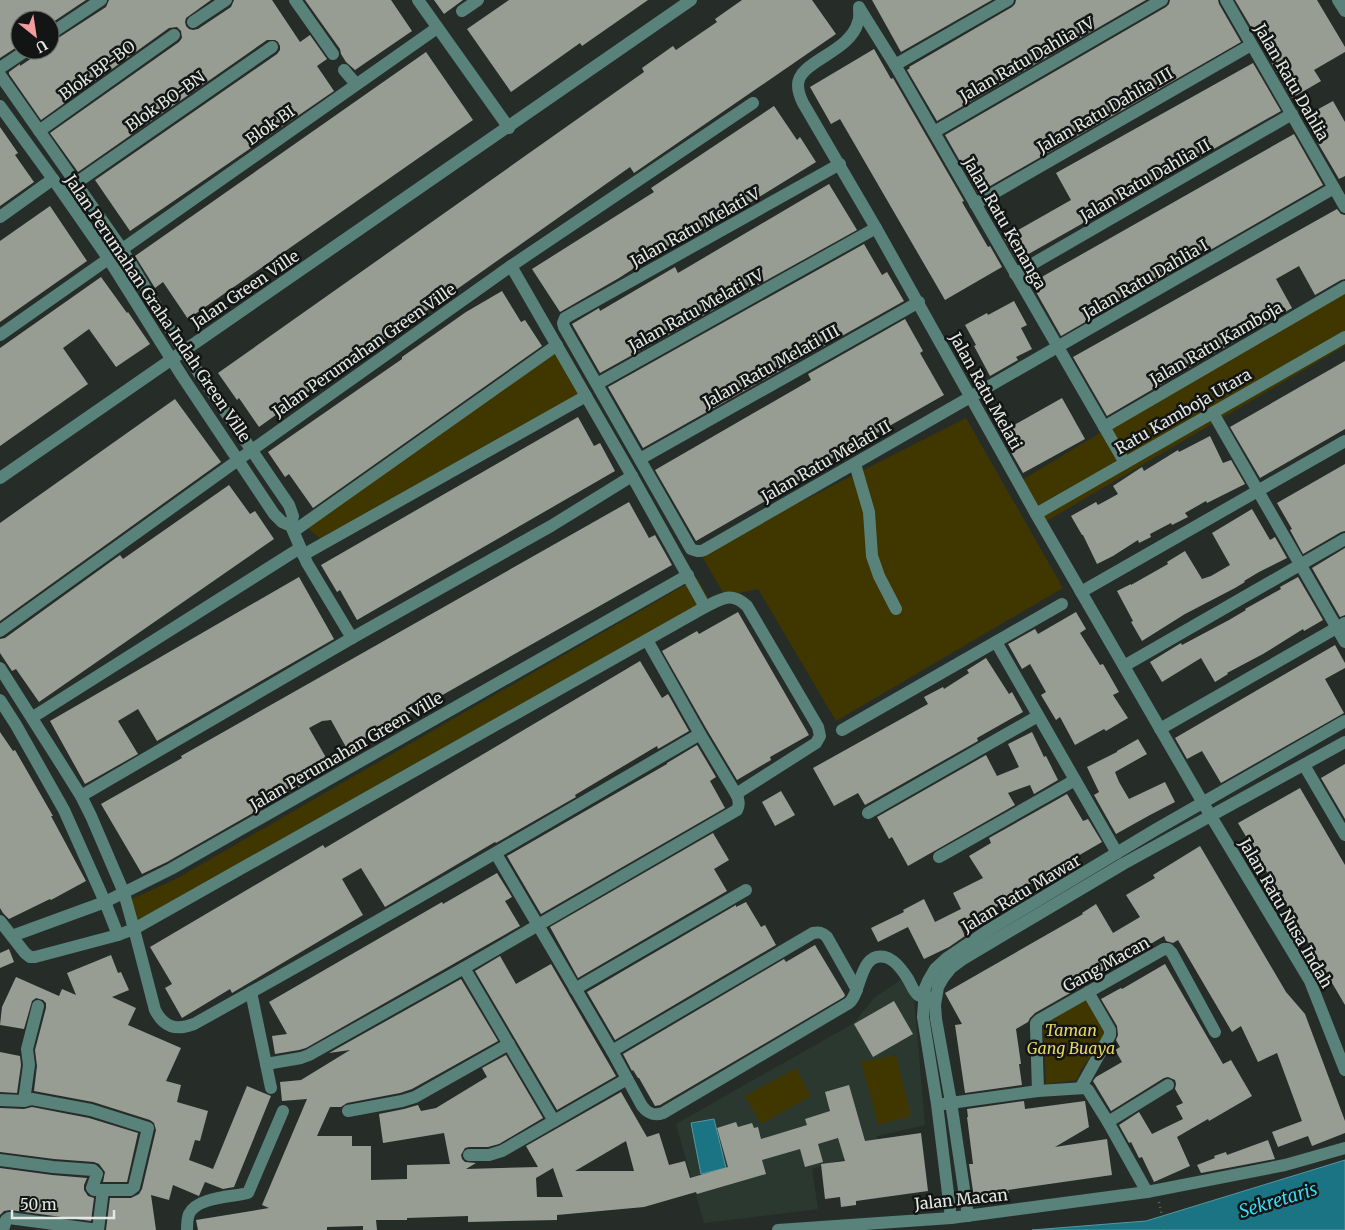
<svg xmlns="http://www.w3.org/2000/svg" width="1345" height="1230" font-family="Merriweather,serif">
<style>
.built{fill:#2b3830}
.green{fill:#3f3600}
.water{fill:#1a7483;stroke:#5697a0}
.building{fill:#989d94;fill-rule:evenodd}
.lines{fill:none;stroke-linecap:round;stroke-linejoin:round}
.path{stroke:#626864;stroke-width:2.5;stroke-dasharray:1 4;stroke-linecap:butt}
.minor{stroke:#59827b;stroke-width:12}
.labels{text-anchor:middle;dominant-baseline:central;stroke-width:5;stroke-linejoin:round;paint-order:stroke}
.street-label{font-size:16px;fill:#e3e8e4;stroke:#121513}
.park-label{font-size:16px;font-style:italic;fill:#e9d667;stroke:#121513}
.water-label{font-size:18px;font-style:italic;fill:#35dcf7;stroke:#121513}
</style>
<rect width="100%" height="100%" fill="#262d29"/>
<!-- built -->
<polygon class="built" points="902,979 913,988 925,1125 877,1136 876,1149 812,1169 818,1209 704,1223 676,1124 854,1023 874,998"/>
<!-- green -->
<g class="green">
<polygon points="1345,286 1345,346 1038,526 1015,484"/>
<polygon points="554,351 580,397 325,543 303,524"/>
<polygon points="966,418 1063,588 836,721 758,589 725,596 700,553"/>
<polygon points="697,578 711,603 129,928 123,903 176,879"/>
<polygon points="1086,997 1106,1032 1104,1037 1081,1070 1077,1080 1046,1084 1043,1024"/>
<polygon points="896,1055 911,1116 878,1125 861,1062"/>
<polygon points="796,1068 811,1096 761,1124 745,1096"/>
</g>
<!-- water -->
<g class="water">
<polygon points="714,1119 726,1168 701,1174 691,1123"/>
<polygon points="1345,1160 1345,1230 1032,1230 1146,1221"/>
</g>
<!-- building -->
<g class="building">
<polygon points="0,0 86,0 50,24 50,20 20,20 20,45 0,58"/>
<polygon points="109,0 211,0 186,18 185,22 186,26 189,29 193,30 198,29 231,7 234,0 272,0 300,42 310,35 327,59 317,66 334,91 130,231 95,180 277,54 280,50 280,46 278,42 275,40 267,40 78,172 50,133 179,42 182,38 181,31 177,27 169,28 41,120 9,74 9,72 20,64 20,66 44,50 50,50 50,46 54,43 52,42 106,7"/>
<polygon points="305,0 391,0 412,31 355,70 346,62 341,54 340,49"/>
<polygon points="434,0 463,0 444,14"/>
<polygon points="509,0 648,0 582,46 580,43 511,92 467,29"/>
<polygon points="742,0 812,0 836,34 634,173 630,167 385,340 384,338 259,427 239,398 237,400 218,373 644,72 642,68 673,46 676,50 717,22 715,19"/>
<polygon points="872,0 992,0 901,52"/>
<polygon points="1016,0 1146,0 937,121 907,70 910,68 909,67 1012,7 1015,4"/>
<polygon points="1170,0 1218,0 1219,4 1241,42 978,193 945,135 1166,7 1169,4"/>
<polygon points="1235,0 1317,0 1345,47 1345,52 1314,70 1321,81 1292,98 1267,55 1271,53 1261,35 1257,37"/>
<polygon points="874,49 891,79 893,78 964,201 962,202 988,247 990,246 1002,267 945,300 840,119 831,124 810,87"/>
<polygon points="426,52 473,120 188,319 163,282 155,288 135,256"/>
<polygon points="1253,63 1281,111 1018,260 1016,259 1004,238 1071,200 1056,173"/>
<polygon points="1333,101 1345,122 1345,176 1339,179 1308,126 1310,126 1304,117"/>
<polygon points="774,106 797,140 800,137 816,162 709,228 683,242 681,238 619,278 560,312 532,269 654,192 651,188"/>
<polygon points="0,127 18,153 15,155 34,182 0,206"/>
<polygon points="1294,134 1323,185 1061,336 1031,283"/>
<polygon points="829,184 857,230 600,373 572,324 599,308 600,311 675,267 678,273"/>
<polygon points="50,206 87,261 0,322 0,241"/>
<polygon points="1337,209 1341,214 1345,215 1345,279 1341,280 1315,295 1299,266 1276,279 1292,308 1107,416 1073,357"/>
<polygon points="864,244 882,275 887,272 904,301 643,448 608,387"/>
<polygon points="101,277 127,313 128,312 150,344 116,367 89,329 63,348 88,384 0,446 0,348"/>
<polygon points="502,291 521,322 525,320 542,346 313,508 289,474 285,477 268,452 402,359 402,357 466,312"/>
<polygon points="1014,301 1027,325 1021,328 1032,349 1016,357 1018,360 990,376 974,346 976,345 965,325 987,313 988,315"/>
<polygon points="905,319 923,351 920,353 944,395 810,471 812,474 696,541 655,470 811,380 808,374"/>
<polygon points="1345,361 1345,429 1260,478 1230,427"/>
<polygon points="1062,398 1085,439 1023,473 1000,433"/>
<polygon points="175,399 221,462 0,621 0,523"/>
<polygon points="578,417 594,446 600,443 615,471 357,620 340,590 337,592 321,565"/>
<polygon points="1210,436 1223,463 1231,460 1245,484 1207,503 1206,501 1185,513 1188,517 1172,525 1171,523 1150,534 1151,537 1139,543 1138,540 1113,556 1097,564 1083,535 1082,535 1071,516 1096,502 1098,505 1118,494 1113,486 1142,467 1144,471 1178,450 1179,452"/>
<polygon points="1345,464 1345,531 1341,532 1303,554 1290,530 1292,529 1277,503"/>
<polygon points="229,485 250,514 255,511 274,539 39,702 16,669 12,671 0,653 0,639 5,638 120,555 123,559"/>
<polygon points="629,502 649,538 655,535 672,565 347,749 331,720 322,721 309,728 332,768 167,862 142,874 101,804 182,758 181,756"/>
<polygon points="1252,509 1270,540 1275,537 1287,558 1259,572 1244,581 1245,582 1235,588 1185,614 1142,641 1131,622 1133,621 1117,591 1131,584 1131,585 1168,564 1167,562 1185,551 1202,579 1211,576 1230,565 1212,533"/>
<polygon points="1345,548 1345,615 1340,617 1312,568"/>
<polygon points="299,577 334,639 157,741 138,709 118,721 138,754 85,784 50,721"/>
<polygon points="1298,577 1323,620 1304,631 1303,629 1263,654 1227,673 1228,674 1215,682 1201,658 1162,682 1150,662 1181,643 1182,645 1229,620 1246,610 1245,609 1281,589 1280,587"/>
<polygon points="738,612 809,735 770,757 771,760 737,780 707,730 662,651 697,631 699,634"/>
<polygon points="1076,612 1086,629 1080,633 1100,665 1103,664 1119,692 1113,695 1128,718 1106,731 1104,729 1075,745 1060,717 1056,720 1041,695 1046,692 1030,664 1022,669 1008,644 1035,629 1038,634"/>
<polygon points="1335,645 1345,663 1345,668 1325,679 1344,713 1221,783 1202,751 1187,759 1175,738"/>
<polygon points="986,658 1009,694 1012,692 1023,712 977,738 978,741 865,805 858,793 834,806 813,768 928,704 924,697 943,687 944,689 969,673 967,670"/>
<polygon points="640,661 662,698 668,694 689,731 658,749 657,746 575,795 576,797 496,843 495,842 385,907 361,868 342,879 363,915 232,993 230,989 182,1018 165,988 172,984 150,947 323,845 325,848"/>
<polygon points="0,732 13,751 15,750 53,816 51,816 86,881 51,900 50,899 9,919 3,913 0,908"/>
<polygon points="1032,732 1044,757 1046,756 1058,780 1034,794 1030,785 1008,793 1015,805 908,866 892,837 889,839 877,817 986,755 997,776 1019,767 1008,744"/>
<polygon points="1138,739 1147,754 1115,772 1119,782 1129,799 1165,782 1175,802 1150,815 1116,834 1094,795 1099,792 1087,767 1117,752 1117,751"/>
<polygon points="697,745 716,777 710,781 725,808 541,914 507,856 667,764 667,763"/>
<polygon points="1345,764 1345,819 1321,778"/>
<polygon points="1300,788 1345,865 1345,1005 1238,823"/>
<polygon points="781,791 795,815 775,826 762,802"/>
<polygon points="1067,794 1083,821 1088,819 1102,842 1026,886 1030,892 1008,904 1006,902 960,925 965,936 949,947 924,959 908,927 878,942 871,928 904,912 903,910 924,899 935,922 961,909 953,893 983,878 969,856 991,843 989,838"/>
<polygon points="713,833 729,860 714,869 727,891 578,978 550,927"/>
<polygon points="1200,846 1286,992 1305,1014 1345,1121 1345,1133 1312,1146 1308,1136 1278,1147 1272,1132 1302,1121 1277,1053 1258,1062 1241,1026 1232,1032 1178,940 1173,943 1166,941 1164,936 1085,983 1086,984 1035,1013 1030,1018 1028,1022 1016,1029 1021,1064 1019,1064 1022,1085 965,1093 955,1025 962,1024 945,993 1083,914 1082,913 1096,904 1113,933 1140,917 1126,895 1155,878 1153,875"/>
<polygon points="497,873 512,897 505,901 520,926 306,1048 299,1050 275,1054 272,1036 287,1034 269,1002 442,902 443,904"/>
<polygon points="746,902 761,927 765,925 776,945 615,1040 587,992 736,905 736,907"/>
<polygon points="815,945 845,995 844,997 660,1105 655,1106 639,1078 638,1078 633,1070 632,1071 623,1054 784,959 786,962"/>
<polygon points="9,949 14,962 0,968 0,953"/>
<polygon points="111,955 118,973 121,972 129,990 112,997 136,1008 128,1025 181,1048 166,1081 181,1085 177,1102 208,1111 200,1141 195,1140 189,1160 213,1169 247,1086 271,1096 234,1187 223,1189 205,1182 199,1196 173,1185 169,1200 151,1195 156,1230 106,1230 110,1198 131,1198 139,1194 142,1189 156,1130 154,1123 150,1120 93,1102 34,1091 37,1066 35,1050 46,1008 46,1003 43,1000 36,998 32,1001 24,1029 0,1025 2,1007 16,977 59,996 62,989 76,995 67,973"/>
<polygon points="500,956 516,984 551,964 616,1076 557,1110 475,971"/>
<polygon points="1165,964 1223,1064 1231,1060 1252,1096 1209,1121 1208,1119 1177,1137 1190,1166 1154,1182 1142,1157 1139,1158 1131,1142 1129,1143 1119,1125 1139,1112 1152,1134 1183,1119 1176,1106 1183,1103 1175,1089 1176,1084 1175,1080 1168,1077 1164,1078 1111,1111 1093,1081 1096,1077 1122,1062 1115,1050 1120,1047 1116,1040 1118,1035 1117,1026 1101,999 1121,988 1122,989"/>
<path d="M 461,979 L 498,1041 L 412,1089 L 400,1093 L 347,1103 L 341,1107 L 330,1107 L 317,1136 L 352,1136 L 352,1146 L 371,1146 L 371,1180 L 407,1179 L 407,1165 L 450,1164 L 444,1133 L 383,1143 L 379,1114 L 404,1109 L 418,1105 L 421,1111 L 436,1108 L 487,1077 L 482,1068 L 506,1055 L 543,1118 L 499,1144 L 488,1147 L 469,1147 L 465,1148 L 461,1155 L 462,1159 L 465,1162 L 476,1163 L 466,1169 L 538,1167 L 526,1146 L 621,1092 L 647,1137 L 659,1133 L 669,1165 L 685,1161 L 690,1178 L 728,1167 L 717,1128 L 736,1122 L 738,1127 L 752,1123 L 754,1128 L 758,1127 L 761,1139 L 807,1125 L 805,1119 L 830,1111 L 825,1092 L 849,1085 L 865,1141 L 921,1133 L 928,1191 L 856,1201 L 856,1205 L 841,1207 L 840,1197 L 825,1199 L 821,1164 L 845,1161 L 838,1138 L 818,1144 L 823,1162 L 805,1167 L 800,1149 L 762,1160 L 766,1174 L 697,1194 L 696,1192 L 644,1207 L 557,1215 L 557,1220 L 468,1222 L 468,1216 L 407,1218 L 407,1220 L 376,1220 L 377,1230 L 363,1230 L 363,1226 L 327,1227 L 327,1230 L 198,1230 L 196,1220 L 269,1208 L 262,1205 L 307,1099 L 282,1101 L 280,1082 L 301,1080 L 350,1050 L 329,1053 ZM 626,1141 L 634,1171 L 575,1171 ZM 553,1168 L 563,1197 L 537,1197 L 536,1178 Z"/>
<polygon points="894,1001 913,1034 873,1057 854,1024"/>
<polygon points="0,1052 20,1056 21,1065 17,1093 0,1092"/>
<polygon points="1024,1101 1025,1109 1085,1101 1089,1127 1055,1147 1107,1139 1112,1175 1008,1190 1009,1193 974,1198 969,1164 973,1164 967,1117 968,1117 967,1109"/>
<polygon points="32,1107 89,1118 138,1133 127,1182 103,1182 105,1172 99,1164 94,1162 54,1159 0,1152 0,1108 24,1109"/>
<polygon points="1268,1140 1275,1159 1201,1173 1197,1165 1215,1158 1214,1156 1226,1152 1227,1155"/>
<polygon points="0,1168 52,1175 87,1178 84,1185 84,1190 88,1196 94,1198 91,1221 10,1210 4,1211 0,1215"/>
</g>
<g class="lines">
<!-- path -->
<polyline class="path" points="1159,1202 1165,1230"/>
<!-- minor -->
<g class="minor">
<polyline points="295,0 333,54"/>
<polyline points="418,0 509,128"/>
<polyline points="1226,0 1345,207"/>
<polyline points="1338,0 1345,11"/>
<path d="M 859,7 C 859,12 860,18 858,22 C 850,53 798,61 798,85 C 798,91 800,97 803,103 L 876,228 L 1036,514 L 1203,803 L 1310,981 L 1345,1070"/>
<polyline points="860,9 895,65 1125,463"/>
<polyline points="462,11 478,0"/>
<polyline points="193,22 226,0"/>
<polyline points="50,34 101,0"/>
<polyline points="895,65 1008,0"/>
<polyline points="0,68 27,50"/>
<polyline points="344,70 356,84"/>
<polyline points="0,75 122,249 177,341 289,505 293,516 291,526"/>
<polyline points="0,106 53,179 108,258 182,376 274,514 282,522 291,526 307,563 352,638"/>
<polyline points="39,131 174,35"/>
<polyline points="934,132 1162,0"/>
<path d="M 840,164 L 565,318 L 563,323 L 564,327 L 691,549 C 696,551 699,552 704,550 L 1334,188"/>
<polyline points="76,183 272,47"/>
<polyline points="975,204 1251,45"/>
<polyline points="0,217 53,179"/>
<polyline points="511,266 632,476 705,607"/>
<polyline points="1015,274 1292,114"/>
<polyline points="0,335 437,28"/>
<polyline points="597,384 876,228"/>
<polyline points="1213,413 1345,642"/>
<polyline points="1104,427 1345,287"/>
<polyline points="640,459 919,302"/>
<polyline points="855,464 869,512 872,556 879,576 896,609"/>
<path d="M 0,478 C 229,318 461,161 691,0"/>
<polyline points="1036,514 1345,337"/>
<polyline points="294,531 557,345"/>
<polyline points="303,555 586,396"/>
<polyline points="1081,592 1345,441"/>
<polyline points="0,631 252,450 511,266 753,103"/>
<polyline points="996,642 1117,853"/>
<polyline points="1124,666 1345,539"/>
<path d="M 0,668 L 61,764 L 81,796 L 91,816 L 124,893 L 134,929 L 155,1010 C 164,1027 175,1031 194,1024 C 364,930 532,832 700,734"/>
<polyline points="0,700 16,725 64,810 105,902 118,935"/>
<polyline points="33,717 300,548"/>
<polyline points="1160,729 1345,623"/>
<polyline points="842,730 1062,604"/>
<polyline points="1304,765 1345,835"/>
<polyline points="81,796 352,638 551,526 632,476"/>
<polyline points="868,813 1038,716"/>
<path d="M 496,854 L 612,1051 L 642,1106 C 648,1114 654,1116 663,1113 L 849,1003 C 862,992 859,952 885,957 C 894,959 903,971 908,979 C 911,984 913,991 918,995 C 921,997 926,997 930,998"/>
<polyline points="939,857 1075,780"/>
<path d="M 0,921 L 25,953 L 30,957 L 35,957 L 118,935 L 134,929 L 705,607 C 722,599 731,591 747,606 L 818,727 L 820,736 L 816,743 L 736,794"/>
<polyline points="12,936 105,902 171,869 688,575"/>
<polyline points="464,968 554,1121"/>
<polyline points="575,989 746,890"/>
<polyline points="251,992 271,1088"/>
<path d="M 612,1051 L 813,933 C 819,932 822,932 827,937 L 857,990"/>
<path d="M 266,1064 L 301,1058 L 309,1055 L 464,968 L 737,810 C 740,804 739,799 736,794 L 700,734 L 647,640"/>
<polyline points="1081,1087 1110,1035 1110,1030 1088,992"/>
<polyline points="1038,1091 1036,1027 1036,1023 1039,1020 1164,949 1168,949 1172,953 1215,1032"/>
<polyline points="0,1100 24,1101 29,1065 27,1049 38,1006"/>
<polyline points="24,1101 32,1099 91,1110 148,1128 134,1187 130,1190 103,1190 98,1230"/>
<polyline points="943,1104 1038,1091 1085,1088 1088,1090 1108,1122 1147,1192"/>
<polyline points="348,1111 402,1101 415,1097 509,1044"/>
<polyline points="1108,1122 1168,1085"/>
<polyline points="469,1155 489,1155 502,1151 627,1079"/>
<polyline points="0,1160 53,1167 93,1170 97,1174 92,1188 94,1190 103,1190"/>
<polyline points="968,1216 951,1102 936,1019 935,1005 938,987 943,978 951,968 963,959 1123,864 1345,742"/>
<polyline points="951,1218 937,1104 923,1017 925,988 928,981 935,969 947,958 987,931 1155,830 1345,721"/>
<polyline points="3,1230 6,1220 9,1218 98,1230"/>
<path d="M 187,1230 C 187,1225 187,1219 189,1214 C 197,1197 232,1197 248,1193 L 283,1111"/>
<polyline points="778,1230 951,1218 1147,1192 1285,1165 1345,1148"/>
</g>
</g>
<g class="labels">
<!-- street labels -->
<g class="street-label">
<text transform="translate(1027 59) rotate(-30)">Jalan Ratu Dahlia IV</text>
<text transform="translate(97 70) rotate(-36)">Blok BP-BO</text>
<text transform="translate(1292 82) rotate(60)">Jalan Ratu Dahlia</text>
<text transform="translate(165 101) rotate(-35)">Blok BO-BN</text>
<text transform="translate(1105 110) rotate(-30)">Jalan Ratu Dahlia III</text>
<text transform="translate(270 125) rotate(-35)">Blok BI</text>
<text transform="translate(1145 180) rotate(-30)">Jalan Ratu Dahlia II</text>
<text transform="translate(1005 223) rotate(60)">Jalan Ratu Kenanga</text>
<text transform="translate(695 227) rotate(-29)">Jalan Ratu Melati V</text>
<text transform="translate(1145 279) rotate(-30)">Jalan Ratu Dahlia I</text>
<text transform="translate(245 289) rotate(-34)">Jalan Green Ville</text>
<text transform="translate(158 308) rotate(56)">Jalan Perumahan Graha Indah Green Ville</text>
<text transform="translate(696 310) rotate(-29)">Jalan Ratu Melati IV</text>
<text transform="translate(1216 343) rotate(-30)">Jalan Ratu Kamboja</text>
<text transform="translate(364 350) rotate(-35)">Jalan Perumahan Green Ville</text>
<text transform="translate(771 366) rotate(-29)">Jalan Ratu Melati III</text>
<text transform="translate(986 391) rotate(61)">Jalan Ratu Melati</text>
<text transform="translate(1183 411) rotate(-30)">Ratu Kamboja Utara</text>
<text transform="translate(826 461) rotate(-30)">Jalan Ratu Melati II</text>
<text transform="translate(346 751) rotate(-30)">Jalan Perumahan Green Ville</text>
<text transform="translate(1021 893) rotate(-31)">Jalan Ratu Mawar</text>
<text transform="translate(1286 913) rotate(60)">Jalan Ratu Nusa Indah</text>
<text transform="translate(1106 964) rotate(-29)">Gang Macan</text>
<text transform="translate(961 1199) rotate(-6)">Jalan Macan</text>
</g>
<!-- park labels -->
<g class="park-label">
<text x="1071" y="1030">Taman<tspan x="1071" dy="18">Gang Buaya</tspan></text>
</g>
<!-- water labels -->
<g class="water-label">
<text transform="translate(1278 1200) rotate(-17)">Sekretaris</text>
</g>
</g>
<!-- north arrow -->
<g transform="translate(35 35) rotate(150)"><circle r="24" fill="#121513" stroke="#666967"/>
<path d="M0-4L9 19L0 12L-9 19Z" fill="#f49b9f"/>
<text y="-8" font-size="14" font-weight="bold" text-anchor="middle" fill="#e3e8e4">U</text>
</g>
<!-- scale -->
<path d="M12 1210v8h102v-8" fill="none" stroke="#e3e8e4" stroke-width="2.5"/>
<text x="20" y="1210" font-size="15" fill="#e3e8e4" stroke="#121513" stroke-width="4" paint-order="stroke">50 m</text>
</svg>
